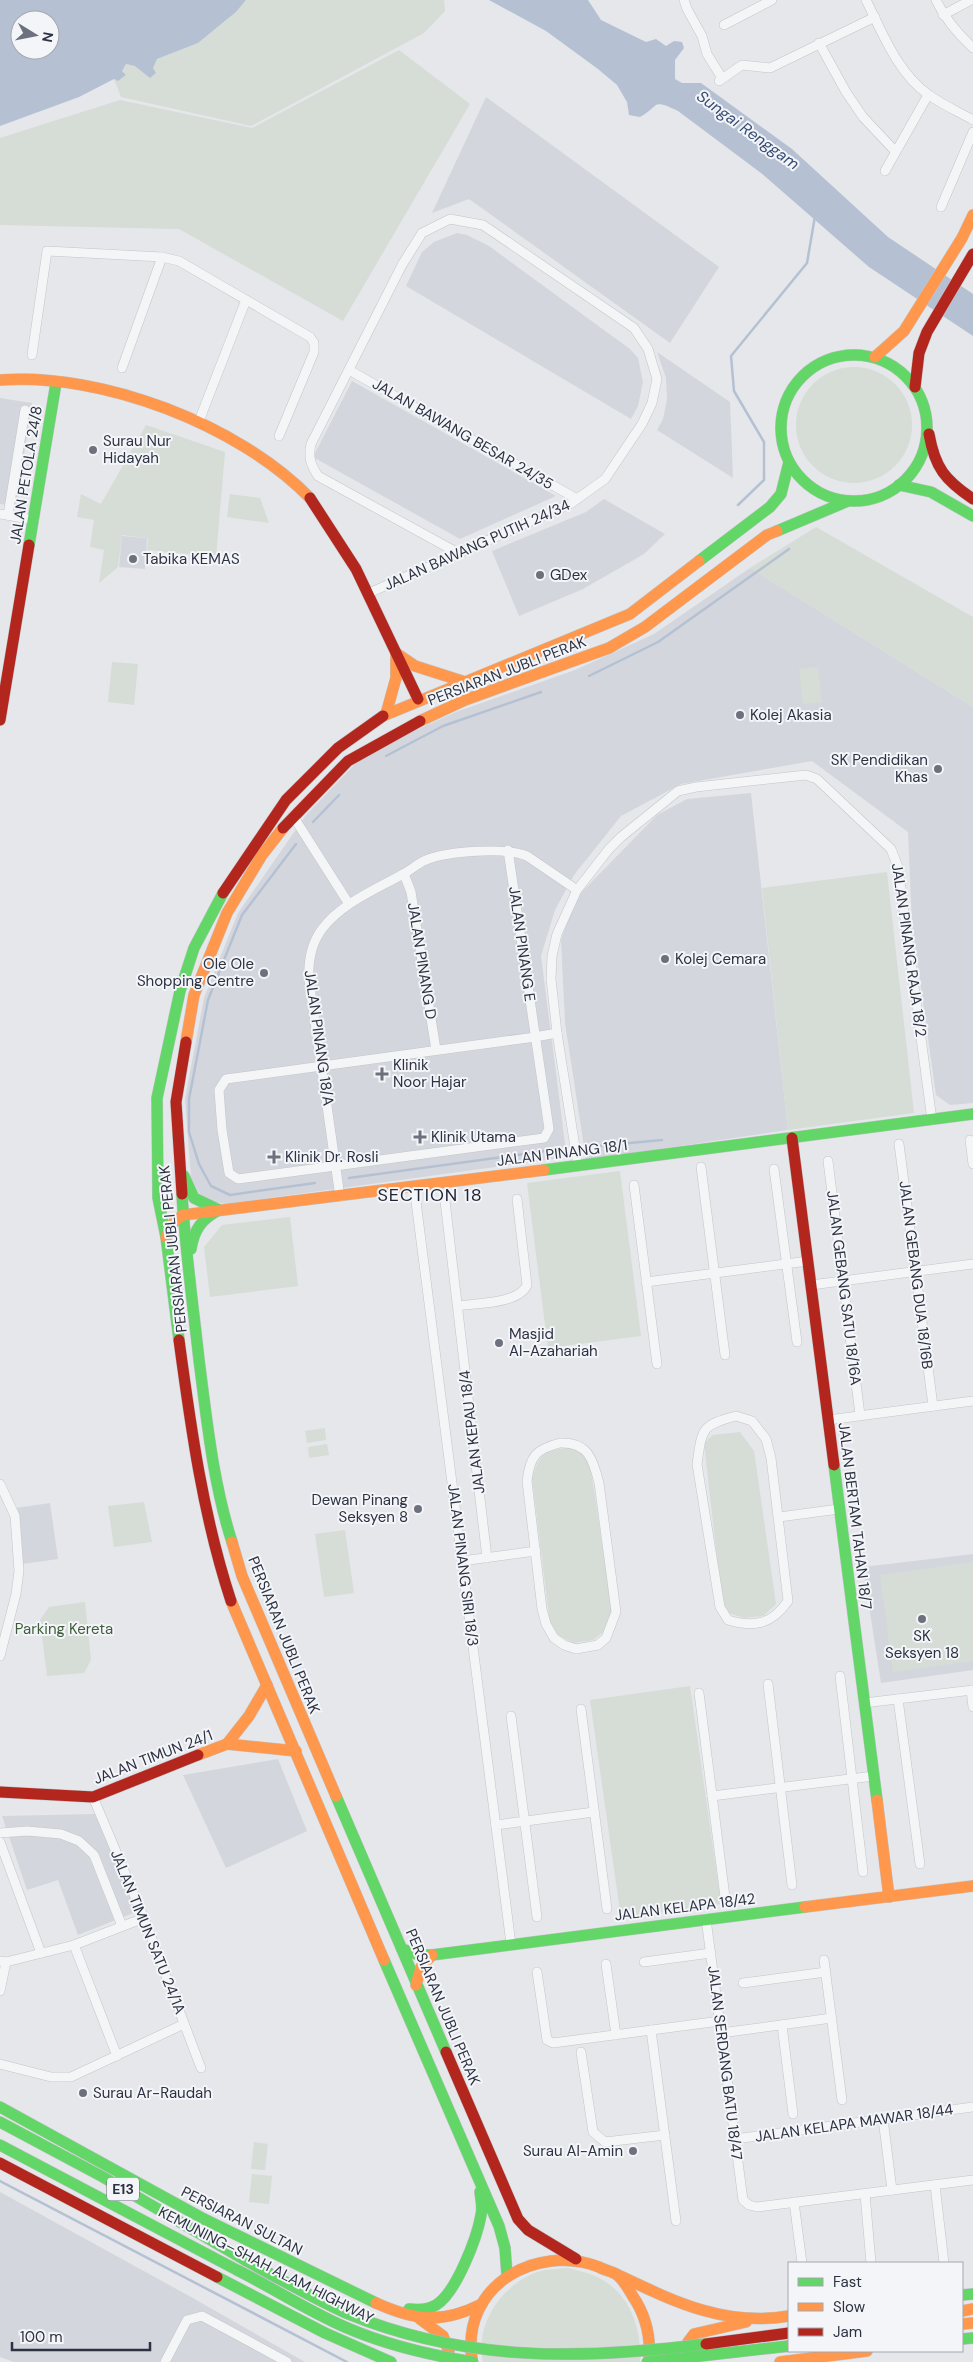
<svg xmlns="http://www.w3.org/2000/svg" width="973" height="2362" font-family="'DM Sans',sans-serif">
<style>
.built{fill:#d4d6dd}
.green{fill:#d5ddd6}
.water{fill:#b5c1d3;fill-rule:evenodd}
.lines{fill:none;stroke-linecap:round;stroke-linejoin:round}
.stream{stroke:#b5c1d3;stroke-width:2.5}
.street-casing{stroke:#c3c5c8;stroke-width:10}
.fast-casing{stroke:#c3c5c8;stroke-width:12}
.slow-casing{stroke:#c3c5c8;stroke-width:12}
.jam-casing{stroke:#c3c5c8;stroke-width:12}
.street{stroke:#f4f5f6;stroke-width:9}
.fast{stroke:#63d668;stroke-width:11}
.slow{stroke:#ff974d;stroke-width:11}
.jam{stroke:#b3261e;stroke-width:11}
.fast-bridge-casing{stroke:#b8babe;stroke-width:12;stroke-linecap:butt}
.jam-bridge-casing{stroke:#b8babe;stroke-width:12;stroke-linecap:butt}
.fast-bridge{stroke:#63d668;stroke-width:11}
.jam-bridge{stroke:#b3261e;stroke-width:11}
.poi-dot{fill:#6d717d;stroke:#f4f5f8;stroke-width:2}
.labels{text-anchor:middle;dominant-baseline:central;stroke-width:4;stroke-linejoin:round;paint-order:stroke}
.shield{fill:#f4f5f8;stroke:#686c79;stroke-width:1}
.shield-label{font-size:14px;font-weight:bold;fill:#2c3242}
.street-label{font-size:15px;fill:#2c3242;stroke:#f4f5f8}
.poi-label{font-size:15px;fill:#2c3242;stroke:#f4f5f8;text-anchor:start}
.park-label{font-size:15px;fill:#3e5d3a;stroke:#f4f5f8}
.water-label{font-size:16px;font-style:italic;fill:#384e74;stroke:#f4f5f8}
.quarter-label{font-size:18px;letter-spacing:1px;fill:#1e2434;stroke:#f4f5f8}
</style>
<rect width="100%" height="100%" fill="#e5e7ea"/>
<!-- built -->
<g class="built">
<polygon points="486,97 719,267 670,343 469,199 432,213"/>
<polygon points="457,233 467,235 489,246 630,349 638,358 643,382 638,406 631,419 406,286 422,252 434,242"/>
<polygon points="657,352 730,402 733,478 657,430 663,419 667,399 666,378"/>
<polygon points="352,381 556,496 460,539 313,457"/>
<polygon points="0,398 32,403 16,506 0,504"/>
<polygon points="604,499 665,534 644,554 583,589 519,616 492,551 586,512"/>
<polygon points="122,536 147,538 145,569 119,567"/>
<polygon points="750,568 973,707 973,1103 950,1105 936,1095 912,924 908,832 812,761 681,784 621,816 574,875 555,910 541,956 566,1151 561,1158 225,1204 210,1201 199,1193 191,1177 185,1099 204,998 238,913 306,815 356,763 403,736 456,712 575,670 654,634"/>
<polygon points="751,793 788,1130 586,1160 565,1023 561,940 575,899 657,815 687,799"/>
<polygon points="50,1503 58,1559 22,1564 16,1508"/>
<polygon points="973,1554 973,1670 881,1683 863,1567"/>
<polygon points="278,1759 307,1831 226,1868 183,1775"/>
<polygon points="95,1814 136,1912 78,1935 58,1880 27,1890 2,1816"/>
<polygon points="0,2192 191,2297 305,2362 14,2362 0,2357"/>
</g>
<!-- green -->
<g class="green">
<polygon points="246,0 444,0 445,11 424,33 251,126 121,97 114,79 118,81 126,75 122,71 126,64 153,68 157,59 198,43 236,12"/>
<polygon points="399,50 470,104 343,321 179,229 0,225 0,138 120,100 252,128"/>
<circle cx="854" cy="425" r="58"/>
<polygon points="146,425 225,452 216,557 147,550 148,538 122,535 118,567 99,583 104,550 90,547 94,520 77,517 81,494 101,504"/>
<polygon points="230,494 260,498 269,523 227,517"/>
<polygon points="816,527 973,617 973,707 750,568"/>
<polygon points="112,662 138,664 134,705 108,702"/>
<polygon points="818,667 822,702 803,704 799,669"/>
<polygon points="887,872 914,1113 788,1130 762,888"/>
<polygon points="620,1171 641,1336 548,1348 527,1183"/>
<polygon points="290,1217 298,1286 210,1297 204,1247 222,1225"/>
<polygon points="325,1428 326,1440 307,1443 305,1431"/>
<polygon points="740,1432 754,1451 776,1604 763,1616 744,1618 729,1613 722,1602 704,1443 713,1435"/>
<polygon points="327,1444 329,1455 309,1458 308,1447"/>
<path d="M 572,1447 L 581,1452 L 590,1464 L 612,1610 L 603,1632 L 593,1640 L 574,1643 L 557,1635 L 550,1624 L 532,1478 C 541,1451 544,1451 572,1447 Z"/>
<polygon points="144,1502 152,1542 114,1547 108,1506"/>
<polygon points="345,1530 354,1593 324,1597 315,1534"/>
<polygon points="973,1562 973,1661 893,1672 880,1575"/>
<polygon points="85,1602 91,1660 84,1673 47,1676 40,1620 49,1607"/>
<polygon points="690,1686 721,1904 621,1918 590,1700"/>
<polygon points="254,2142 268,2144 265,2170 251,2169"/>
<polygon points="252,2174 272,2176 269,2204 249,2202"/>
<path d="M 568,2268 C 577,2271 587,2272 595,2276 C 629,2291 642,2327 640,2362 L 483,2362 C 474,2324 504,2281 541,2271 C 549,2269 560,2269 568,2268 Z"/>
</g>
<!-- water -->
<g class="water">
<path d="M 0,0 L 246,0 L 236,12 L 198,43 L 157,59 L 153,68 L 156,73 L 150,78 L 135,66 L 126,64 L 122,71 L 126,75 L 118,81 L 114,79 L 79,97 L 0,126 ZM 20,20 L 50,20 L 50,50 L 20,50 Z"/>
<path d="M 489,0 L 588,0 L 601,20 L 646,42 L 656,39 L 666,46 L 674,41 L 682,42 L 684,48 L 675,60 L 675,79 L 682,83 L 701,83 L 792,149 L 888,237 L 973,294 L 973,336 L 869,267 L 761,173 L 678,111 C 651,98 660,106 640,117 L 629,115 L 627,102 L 617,85 L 598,69 L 546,31 Z"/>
</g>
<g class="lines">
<!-- stream -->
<g class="stream">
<polyline points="738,505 764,480 764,442 734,391 731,356 807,263 815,216"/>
<polyline points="589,676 658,642 789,549"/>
<polyline points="386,756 443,726 541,692"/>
<polyline points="313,822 339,795"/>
<polyline points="296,844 242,915 208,1000 189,1099 189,1132 199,1164 211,1186 230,1195 315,1183"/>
<polyline points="587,1147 662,1140"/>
<polyline points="349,1178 553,1150"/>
<polyline points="0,2181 347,2362"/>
</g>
<defs>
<g id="street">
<polyline points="684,0 687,9 702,36 707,54 722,78"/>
<path d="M 866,0 C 882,32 898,74 929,95 C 943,105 959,112 973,120"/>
<path d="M 936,0 C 945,19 957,33 973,48"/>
<polyline points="943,15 971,0"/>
<polyline points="724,25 772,0"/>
<polyline points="819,43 846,92 863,117 895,151"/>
<polyline points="719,81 742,65 770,68 875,17"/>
<polyline points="885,171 928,95"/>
<polyline points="941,207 973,132"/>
<polyline points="32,355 47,251 162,257 179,261 310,337 314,343 314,352 279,436"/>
<polyline points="122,368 162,257"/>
<polyline points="349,370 577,499"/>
<polyline points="199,421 246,300"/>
<polyline points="0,514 34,520"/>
<polyline points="8,515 25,410"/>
<path d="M 369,593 L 570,504 L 605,479 L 642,424 L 652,403 L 657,379 L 648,349 L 634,328 L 483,225 L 450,219 L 422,233 L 402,265 L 311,444 C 308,458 311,465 318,476 L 458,553"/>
<polyline points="293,816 349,904"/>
<polyline points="508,850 549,1129 544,1138 238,1179 229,1173 222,1130 219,1090 226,1079 535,1037 557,1033"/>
<polyline points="404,874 411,892 436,1050"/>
<polyline points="970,1140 973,1164"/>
<polyline points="899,1144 933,1406"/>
<polyline points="828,1161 860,1415"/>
<polyline points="578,1166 557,1033 551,979 552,956 557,934 577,890 609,849 621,837 678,791 696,787 806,775 817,779 891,849 898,867 932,1120"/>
<polyline points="701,1167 725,1355"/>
<polyline points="774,1169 797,1342"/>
<polyline points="634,1185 657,1364"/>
<polyline points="414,1186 511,1944"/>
<path d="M 340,1197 L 309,980 C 308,962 311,944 322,929 C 342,903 375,890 403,874 C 411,870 418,863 426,860 C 448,851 505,847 527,856 L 577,890"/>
<polyline points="445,1201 487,1558"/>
<polyline points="646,1282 808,1261"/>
<polyline points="811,1285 973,1264"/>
<path d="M 458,1306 C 476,1303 519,1304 527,1285 L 517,1199"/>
<path d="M 736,1416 L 752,1421 L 766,1439 L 771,1458 L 788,1601 C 772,1624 755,1628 728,1620 L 720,1607 L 697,1464 C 702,1429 701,1425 736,1416 Z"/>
<polyline points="828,1420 973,1401"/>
<path d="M 560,1443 C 588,1442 593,1459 599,1483 L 616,1612 L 606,1638 L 598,1645 L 576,1649 L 564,1645 L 554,1638 L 546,1624 L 542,1609 L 527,1481 C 530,1456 536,1449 560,1443 Z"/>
<polyline points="0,1484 15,1516 19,1571 16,1594 0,1656"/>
<polyline points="779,1517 839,1509"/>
<polyline points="462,1561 536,1551"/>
<polyline points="840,1676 863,1872"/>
<polyline points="768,1684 792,1885"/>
<polyline points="971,1690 973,1707"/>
<polyline points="699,1693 725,1897"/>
<polyline points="898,1699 920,1864"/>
<polyline points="864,1703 973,1690"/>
<polyline points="581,1709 607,1909"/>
<polyline points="511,1716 537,1917"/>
<polyline points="712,1796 874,1776"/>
<polyline points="93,1797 144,1918 201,2068"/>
<polyline points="496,1825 594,1812"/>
<polyline points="0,1833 27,1831 61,1834 79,1841 94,1855 122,1926"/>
<polyline points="0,1842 41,1953"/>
<polyline points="706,1919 743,2200 749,2205 757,2207 973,2180"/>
<polyline points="74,1945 117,2056"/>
<polyline points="824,1960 842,2100"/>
<polyline points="0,1961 6,1962 74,1945 144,1918"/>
<polyline points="644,1962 711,1953"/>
<polyline points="606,1964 616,2035"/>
<polyline points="537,1972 547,2040 553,2043 720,2021"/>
<polyline points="743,1983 826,1972"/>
<polyline points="0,1991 6,1962"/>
<polyline points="782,2025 793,2114"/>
<polyline points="651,2030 676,2221"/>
<polyline points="721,2033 832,2018"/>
<polyline points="581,2052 593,2132 605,2142 665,2135"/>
<polyline points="0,2064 51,2077 71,2077 184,2024"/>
<polyline points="883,2119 892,2190"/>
<polyline points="735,2139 973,2107"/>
<polyline points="935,2185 944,2263"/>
<polyline points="865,2194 871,2263"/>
<polyline points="794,2202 802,2263"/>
<polyline points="165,2362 187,2320 202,2316 287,2362"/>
</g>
<g id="fast">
<circle cx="854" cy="428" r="73"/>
<polyline points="899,485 931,492 973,516"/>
<polyline points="777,531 848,501"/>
<polyline points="29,545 56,383"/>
<polyline points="699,561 770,507 781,494 789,462"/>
<polyline points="544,1170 973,1114"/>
<polyline points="184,1176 194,1198 219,1210"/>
<path d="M 182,1194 C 185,1249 193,1304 199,1360 C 207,1421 213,1483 232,1542"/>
<path d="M 191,1249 C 194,1229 202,1219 219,1210"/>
<polyline points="179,1340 166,1237 158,1198 157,1098 180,991 194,948 223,893"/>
<polyline points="834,1465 877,1800"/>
<polyline points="336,1796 446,2052"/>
<polyline points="402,1949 419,1955 432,1955 805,1907"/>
<polyline points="384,1960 499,2226 505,2248 507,2275"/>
<polyline points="0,2107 204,2219 376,2303"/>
<polyline points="0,2122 103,2177 245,2260"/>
<polyline points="0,2145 237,2270"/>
<polyline points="217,2277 325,2333 391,2362"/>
<polyline points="962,2295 973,2294"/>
<path d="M 409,2309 C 418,2310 428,2310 436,2305 C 456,2293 477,2238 481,2215 C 483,2208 481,2200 480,2192"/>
<polyline points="962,2339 973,2338"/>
</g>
<g id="slow">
<polyline points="875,357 904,331 962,238 973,215"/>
<path d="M 0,380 C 102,372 239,425 310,498"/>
<polyline points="396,653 415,666 462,681"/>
<polyline points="386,714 396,678 396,653"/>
<polyline points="383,716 630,614 699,561"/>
<polyline points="420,721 465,700 609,648 645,627 767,535 777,531"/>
<polyline points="186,1042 194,995 227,913 262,855 283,828"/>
<polyline points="166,1237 174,1222 183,1215 544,1170"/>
<polyline points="232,1542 242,1576 336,1796"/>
<polyline points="231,1601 384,1960"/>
<polyline points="227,1744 249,1716 267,1685"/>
<polyline points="198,1755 227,1744 296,1751"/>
<polyline points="877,1800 889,1897"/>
<polyline points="805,1907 973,1886"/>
<polyline points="416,1985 421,1967 432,1955"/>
<path d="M 616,2274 C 673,2301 724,2327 789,2316"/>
<path d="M 376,2303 C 416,2321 442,2324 482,2304"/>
<polyline points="962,2311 973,2309"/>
<polyline points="420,2319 443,2336 449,2352"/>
<polyline points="962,2324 973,2323"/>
<polyline points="688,2357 688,2342 694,2334 746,2322"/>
<path d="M 472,2359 C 461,2286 536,2243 599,2267 C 604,2270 611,2271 616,2274 C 623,2279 628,2288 632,2295 C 646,2315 651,2336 649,2360"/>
<polyline points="780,2362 867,2351"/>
</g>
<g id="jam">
<polyline points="915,387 919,353 927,332 973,254"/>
<path d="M 929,434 C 935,468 945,480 973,499"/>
<polyline points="310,498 356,569 418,699"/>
<polyline points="0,720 29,545"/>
<polyline points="283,828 348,761 420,721"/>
<polyline points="223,893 286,800 338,748 383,716"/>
<polyline points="792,1138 834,1465"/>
<polyline points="182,1194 176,1102 186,1042"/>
<path d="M 179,1340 C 191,1429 203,1516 231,1601"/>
<polyline points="0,1792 93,1797 198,1755"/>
<polyline points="446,2052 518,2219 528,2230 576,2259"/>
<polyline points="0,2163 217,2277"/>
</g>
</defs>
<!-- street casing -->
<use href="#street" class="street-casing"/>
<!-- fast casing -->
<use href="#fast" class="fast-casing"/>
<!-- slow casing -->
<use href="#slow" class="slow-casing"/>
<!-- jam casing -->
<use href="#jam" class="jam-casing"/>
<!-- street -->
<use href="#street" class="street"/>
<!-- fast -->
<use href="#fast" class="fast"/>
<!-- slow -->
<use href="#slow" class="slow"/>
<!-- jam -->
<use href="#jam" class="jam"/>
<defs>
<g id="fast-bridge">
<path d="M 245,2260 C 278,2278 311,2297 346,2313 C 465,2362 580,2360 706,2344"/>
<path d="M 237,2270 C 273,2288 308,2311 345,2327 C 386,2345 429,2355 473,2362"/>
<polyline points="647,2362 789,2346"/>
</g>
<polyline id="jam-bridge" points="706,2344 789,2333"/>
</defs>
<!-- fast-bridge casing -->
<use href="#fast-bridge" class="fast-bridge-casing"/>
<!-- jam-bridge casing -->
<use href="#jam-bridge" class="jam-bridge-casing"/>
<!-- fast-bridge -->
<use href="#fast-bridge" class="fast-bridge"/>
<!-- jam-bridge -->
<use href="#jam-bridge" class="jam-bridge"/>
</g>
<!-- markers -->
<g class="poi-dot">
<circle cx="93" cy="450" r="5"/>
<circle cx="133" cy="559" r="5"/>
<circle cx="540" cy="575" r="5"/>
<circle cx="740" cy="715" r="5"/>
<circle cx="938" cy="769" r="5"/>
<circle cx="665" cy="959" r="5"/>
<circle cx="264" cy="973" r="5"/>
<path d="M379.5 1066.5h5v5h5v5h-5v5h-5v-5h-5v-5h5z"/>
<path d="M417.5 1129.5h5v5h5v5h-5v5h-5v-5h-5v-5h5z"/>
<path d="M271.5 1149.5h5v5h5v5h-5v5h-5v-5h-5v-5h5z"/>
<circle cx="499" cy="1343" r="5"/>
<circle cx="418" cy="1509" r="5"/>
<circle cx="922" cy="1619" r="5"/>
<circle cx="83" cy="2093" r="5"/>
<circle cx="633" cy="2151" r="5"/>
</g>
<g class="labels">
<!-- shield labels -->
<rect class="shield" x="107" y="2177.5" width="32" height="23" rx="4"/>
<g class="shield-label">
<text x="123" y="2189">E13</text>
</g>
<!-- street labels -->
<g class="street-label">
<text transform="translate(463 434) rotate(30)">JALAN BAWANG BESAR 24/35</text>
<text transform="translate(26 475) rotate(-81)">JALAN PETOLA 24/8</text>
<text transform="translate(477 545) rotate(-24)">JALAN BAWANG PUTIH 24/34</text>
<text transform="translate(507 671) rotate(-21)">PERSIARAN JUBLI PERAK</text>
<text transform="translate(522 944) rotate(82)">JALAN PINANG E</text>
<text transform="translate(909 950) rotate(82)">JALAN PINANG RAJA 18/2</text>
<text transform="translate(422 961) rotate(81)">JALAN PINANG D</text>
<text transform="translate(319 1038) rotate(82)">JALAN PINANG 18/A</text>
<text transform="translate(562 1153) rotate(-7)">JALAN PINANG 18/1</text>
<text transform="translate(173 1249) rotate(-96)">PERSIARAN JUBLI PERAK</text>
<text transform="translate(916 1275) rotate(83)">JALAN GEBANG DUA 18/16B</text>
<text transform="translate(844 1288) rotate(83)">JALAN GEBANG SATU 18/16A</text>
<text transform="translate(472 1432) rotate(-97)">JALAN KEPAU 18/4</text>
<text transform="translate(855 1516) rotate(83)">JALAN BERTAM TAHAN 18/7</text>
<text transform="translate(463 1565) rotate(83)">JALAN PINANG SIRI 18/3</text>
<text transform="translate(284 1635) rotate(68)">PERSIARAN JUBLI PERAK</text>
<text transform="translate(153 1757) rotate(-21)">JALAN TIMUN 24/1</text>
<text transform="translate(685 1907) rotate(-7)">JALAN KELAPA 18/42</text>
<text transform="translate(148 1932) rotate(68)">JALAN TIMUN SATU 24/1A</text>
<text transform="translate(443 2007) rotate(67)">PERSIARAN JUBLI PERAK</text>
<text transform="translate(725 2063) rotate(83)">JALAN SERDANG BATU 18/47</text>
<text transform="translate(854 2123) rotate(-8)">JALAN KELAPA MAWAR 18/44</text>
<text transform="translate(242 2221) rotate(27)">PERSIARAN SULTAN</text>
<text transform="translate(266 2265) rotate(27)">KEMUNING–SHAH ALAM HIGHWAY</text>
</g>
<!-- poi labels -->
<g class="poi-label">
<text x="103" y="441">Surau Nur<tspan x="103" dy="17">Hidayah</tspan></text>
<text x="143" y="559">Tabika KEMAS</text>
<text x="550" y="575">GDex</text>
<text x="750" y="715">Kolej Akasia</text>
<text x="928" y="760" text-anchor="end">SK Pendidikan<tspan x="928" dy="17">Khas</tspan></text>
<text x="675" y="959">Kolej Cemara</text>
<text x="254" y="964" text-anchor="end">Ole Ole<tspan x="254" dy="17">Shopping Centre</tspan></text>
<text x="393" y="1065">Klinik<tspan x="393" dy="17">Noor Hajar</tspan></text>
<text x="431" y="1137">Klinik Utama</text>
<text x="285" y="1157">Klinik Dr. Rosli</text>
<text x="509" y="1334">Masjid<tspan x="509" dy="17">Al-Azahariah</tspan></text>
<text x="408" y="1500" text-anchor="end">Dewan Pinang<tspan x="408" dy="17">Seksyen 8</tspan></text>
<text x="922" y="1636" text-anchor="middle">SK<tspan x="922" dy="17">Seksyen 18</tspan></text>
<text x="93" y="2093">Surau Ar-Raudah</text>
<text x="623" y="2151" text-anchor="end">Surau Al-Amin</text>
</g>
<!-- park labels -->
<g class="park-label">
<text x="64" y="1629">Parking Kereta</text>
</g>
<!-- water labels -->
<g class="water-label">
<text transform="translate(748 130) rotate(36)">Sungai Renggam</text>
</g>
<!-- quarter labels -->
<g class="quarter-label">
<text x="430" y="1195">SECTION 18</text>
</g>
</g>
<!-- legend -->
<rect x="788" y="2262" width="175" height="90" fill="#f4f5f8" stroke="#a4a7af"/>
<rect x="798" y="2278" width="25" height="8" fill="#63d668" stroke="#a4a7af"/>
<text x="833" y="2287" font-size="15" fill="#2c3242">Fast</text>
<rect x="798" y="2303" width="25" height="8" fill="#ff974d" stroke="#a4a7af"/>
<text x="833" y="2312" font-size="15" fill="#2c3242">Slow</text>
<rect x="798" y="2328" width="25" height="8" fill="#b3261e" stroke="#a4a7af"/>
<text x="833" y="2337" font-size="15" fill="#2c3242">Jam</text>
<!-- north arrow -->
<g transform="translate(35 35) rotate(100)"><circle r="24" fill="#f4f5f8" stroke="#a4a7af"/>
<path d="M0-4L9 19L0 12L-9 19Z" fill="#6d717d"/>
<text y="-8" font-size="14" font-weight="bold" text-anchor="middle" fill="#2c3242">N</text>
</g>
<!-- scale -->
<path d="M12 2342v8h138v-8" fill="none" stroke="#2c3242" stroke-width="2.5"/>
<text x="20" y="2342" font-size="15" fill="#2c3242" stroke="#f4f5f8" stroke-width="4" paint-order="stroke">100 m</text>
</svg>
